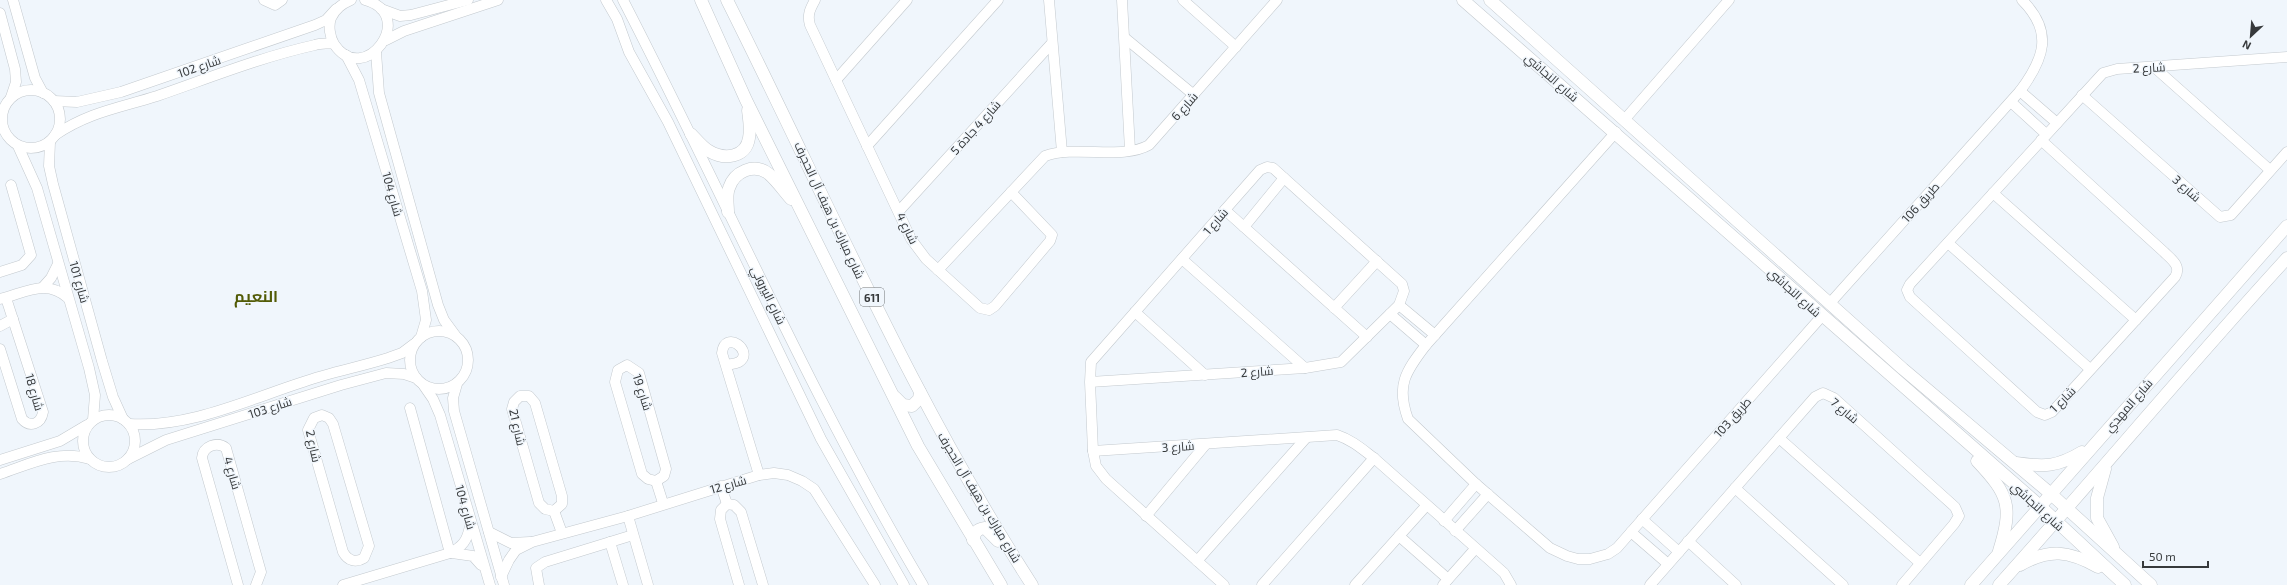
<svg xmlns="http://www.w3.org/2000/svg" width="2287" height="585" font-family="'Exo 2',Cairo,sans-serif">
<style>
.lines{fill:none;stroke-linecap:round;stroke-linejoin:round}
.minor-casing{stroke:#c3c9ce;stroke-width:11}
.major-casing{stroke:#c3c9ce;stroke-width:13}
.minor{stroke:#fff;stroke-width:10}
.major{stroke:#fff;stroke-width:12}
.labels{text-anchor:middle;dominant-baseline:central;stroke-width:3;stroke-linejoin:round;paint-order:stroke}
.shield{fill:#f0f6fc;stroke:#6e7275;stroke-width:1}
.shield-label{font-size:11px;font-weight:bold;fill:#36393b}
.street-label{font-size:12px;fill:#36393b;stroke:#f0f6fc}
.district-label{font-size:16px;font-weight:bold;fill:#525b06;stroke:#f0f6fc}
</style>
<rect width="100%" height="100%" fill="#f0f6fc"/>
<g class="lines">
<defs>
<g id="minor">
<polyline points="13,0 35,78 43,93"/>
<polyline points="264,0 275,5 282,0"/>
<path d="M 351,0 C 342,4 336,8 331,18 C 328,26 330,37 334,44 C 364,89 419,15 365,0"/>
<polyline points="606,0 617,19 629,52 668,122 821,439 904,585"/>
<path d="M 623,0 C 724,195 811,397 923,585"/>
<path d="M 815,0 C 810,9 807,15 810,25 L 911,239 L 926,259 L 980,308 L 989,310 L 995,306 L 1050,241 L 1052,235 L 1011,192"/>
<polyline points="1049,0 1062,152"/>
<polyline points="1122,0 1130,150"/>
<polyline points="1183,0 1236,47"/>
<polyline points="381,9 400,16 411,15 468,0"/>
<polyline points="0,13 15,69 16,82 11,97"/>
<polyline points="1125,38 1194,95"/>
<polyline points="386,40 404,31 498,0"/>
<polyline points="376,52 379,93 438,305 444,320 455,335"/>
<polyline points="346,55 359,80 422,291 426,320 421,337"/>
<polyline points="2154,67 2270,170"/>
<polyline points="836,80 907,0"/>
<circle cx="31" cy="119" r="29"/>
<polyline points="2020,91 2057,123"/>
<polyline points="2082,95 2220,217 2231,215 2287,152"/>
<polyline points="54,101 77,102 121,92 315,25 326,20 336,9"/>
<polyline points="2011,102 2046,134"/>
<polyline points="1625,119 1729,0"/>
<path d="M 1616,132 L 1426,345 C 1405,372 1396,386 1408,419 L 1476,484 L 1550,548 L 1567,556 L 1578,559 L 1590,559 L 1608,554 L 1617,548 L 1631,532 L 1822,316"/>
<path d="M 55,135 C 89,112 119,108 157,96 C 209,78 261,57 315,45 C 321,43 327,44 333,43"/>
<path d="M 2041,140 L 2164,252 C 2171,259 2182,266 2175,277 L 2052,412 L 2045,415 L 2037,412 L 1910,297 L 1907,290 L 1910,284 L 2103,73 L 2117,69 L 2287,57"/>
<polyline points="50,142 49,166 53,184 102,361 113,397 123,419"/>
<polyline points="18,146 37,188 89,368 95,395 93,420"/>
<polyline points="867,146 998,0"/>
<polyline points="1993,193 2136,320"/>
<polyline points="1225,210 1367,337"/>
<polyline points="899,211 1052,43"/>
<polyline points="1244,227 1284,178"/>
<polyline points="1948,243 2090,369"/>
<polyline points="1182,259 1305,368"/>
<path d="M 938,270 L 1045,156 C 1076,145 1123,160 1149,145 L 1277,0"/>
<polyline points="0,272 22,265 31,255 11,185"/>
<polyline points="43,287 51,278 58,264"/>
<path d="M 0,299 C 25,293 46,278 68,298"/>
<path d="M 1831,302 L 2020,91 C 2044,59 2054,32 2022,0"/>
<polyline points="1399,305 1435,335"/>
<polyline points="1334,308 1377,261"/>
<polyline points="1135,312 1205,375"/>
<polyline points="1390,314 1426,345"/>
<polyline points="0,326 13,319"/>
<circle cx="439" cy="360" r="29"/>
<path d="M 0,349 L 22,419 C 30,428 41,424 43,412 L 6,298"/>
<polygon points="627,365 639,373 666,469 664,476 656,481 648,479 642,474 615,382 618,370"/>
<path d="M 726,365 C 730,364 735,364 739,362 C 755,352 725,328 722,353 L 759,475"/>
<polyline points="1090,382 1305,368 1341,362 1399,305 1404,291 1402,284 1273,168 1267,167 1260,170 1091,362 1090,382 1093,451 1096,466 1106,479 1224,585"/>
<polyline points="457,384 453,398 454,411 504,585"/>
<polyline points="424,386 433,399 440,415 490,585"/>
<polygon points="520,396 529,396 535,403 562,496 562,504 554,511 545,509 539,503 512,409 514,402"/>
<polyline points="410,408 450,553"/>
<circle cx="109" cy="441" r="26"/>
<path d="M 322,415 L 329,418 L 333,424 L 369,546 L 364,558 C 356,563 348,561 343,552 L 308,430 L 314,418 Z"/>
<path d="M 129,424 C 189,428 247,400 303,382 C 331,372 360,367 388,358 L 402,353 L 414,344"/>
<polyline points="1779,438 1920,563"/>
<path d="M 1093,451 L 1337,435 C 1352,440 1362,449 1374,458 L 1504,573 L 1511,585"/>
<polyline points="128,459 166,440 341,385 386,373 404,374 416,378"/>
<polyline points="0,460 60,441 87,425"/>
<path d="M 0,474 C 30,464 58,449 90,459"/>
<polyline points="656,481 663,503"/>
<polyline points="721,486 727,504"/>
<polyline points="1735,488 1843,585"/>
<polyline points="554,511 562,533"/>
<polyline points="628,516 648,585"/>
<polyline points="1146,516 1206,444"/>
<polyline points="1642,519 1679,552"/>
<polyline points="1444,521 1476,484"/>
<polyline points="1455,531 1488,494"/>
<polyline points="489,532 511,543 530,542"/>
<polyline points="1631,532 1668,564"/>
<polyline points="1399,536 1448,579"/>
<polyline points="1688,541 1736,585"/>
<polyline points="610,542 623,585"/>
<polyline points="452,553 473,556 481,565"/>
<polyline points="1197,561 1306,438"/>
<polyline points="501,577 509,560 516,550 532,542 628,516 759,475 774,473 788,475 802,481 814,489 875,585"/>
<path d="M 238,585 L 202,458 C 203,446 217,441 226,448 L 261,572 L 256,585"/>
<path d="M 343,585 L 450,553 C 463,546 467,541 470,526"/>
<polyline points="539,585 536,568 545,562 633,535"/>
<polyline points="739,585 720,519 721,510 727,504 734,505 741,512 763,585"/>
<polyline points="1262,585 1374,458"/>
<polyline points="1355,585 1426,506"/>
<polyline points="1443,585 1475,549"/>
<polyline points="1650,585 1815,397 1823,393 1834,398 1955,507 1959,516 1954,524 1902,585"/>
</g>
<g id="major">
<polyline points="701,0 746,100 918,446 1001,585"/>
<path d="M 727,0 C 826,197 912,400 1032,585"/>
<polyline points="1463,0 2040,506 2125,585"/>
<polyline points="1490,0 1903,369 2051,494 2151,585"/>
<path d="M 691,134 C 696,139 702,147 709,151 C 724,160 746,158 749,138 C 751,129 749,119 748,110"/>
<path d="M 728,212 C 728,205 726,195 729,188 C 734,172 754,162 769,174 C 777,181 784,191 791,199"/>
<polyline points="895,397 903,405 912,406 919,399 920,392"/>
<path d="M 1977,461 C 2009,495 2013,506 1999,551"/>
<path d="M 2016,463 C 2045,467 2057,467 2082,452"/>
<polyline points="2105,469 2097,498 2097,518 2113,547"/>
<path d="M 973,540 C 975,533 976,529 985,528 L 998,541"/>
<path d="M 2020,565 C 2050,548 2069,551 2098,567"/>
<polyline points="1971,585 2287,226"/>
<path d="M 1999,585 C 2096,477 2189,365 2287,258"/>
</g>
</defs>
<!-- minor casing -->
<use href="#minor" class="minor-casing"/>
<!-- major casing -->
<use href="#major" class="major-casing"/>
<!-- minor -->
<use href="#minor" class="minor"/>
<!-- major -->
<use href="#major" class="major"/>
</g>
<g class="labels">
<!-- shield labels -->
<rect class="shield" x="860" y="288" width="24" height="18" rx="3"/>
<g class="shield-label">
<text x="872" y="297">611</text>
</g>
<!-- street labels -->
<g class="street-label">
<text transform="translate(199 66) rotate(-19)">شارع 102</text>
<text transform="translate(2149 67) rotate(-3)">شارع 2</text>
<text transform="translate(1552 77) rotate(41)">شارع النجاشي</text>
<text transform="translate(1184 106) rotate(-48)">شارع 6</text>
<text transform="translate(975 127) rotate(-48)">شارع 4 جادة 5</text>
<text transform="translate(2187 188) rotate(42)">شارع 3</text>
<text transform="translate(393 194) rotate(74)">شارع 104</text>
<text transform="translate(1920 202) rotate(-48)">طريق 106</text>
<text transform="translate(830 210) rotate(65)">شارع مبارك بن هيف آل الحجرف</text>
<text transform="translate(1215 221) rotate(-49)">شارع 1</text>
<text transform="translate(908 228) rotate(64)">شارع 4</text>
<text transform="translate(80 282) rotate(74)">شارع 101</text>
<text transform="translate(1795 292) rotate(42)">شارع النجاشي</text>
<text transform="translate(769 295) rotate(64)">شارع البيروني</text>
<text transform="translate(1257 371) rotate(-4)">شارع 2</text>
<text transform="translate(35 392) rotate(74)">شارع 18</text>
<text transform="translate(643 392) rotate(72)">شارع 19</text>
<text transform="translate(2062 399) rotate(-45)">شارع 1</text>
<text transform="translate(2128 405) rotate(-49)">شارع المهدي</text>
<text transform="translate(270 407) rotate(-18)">شارع 103</text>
<text transform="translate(1845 410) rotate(40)">شارع 7</text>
<text transform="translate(1732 417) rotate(-48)">طريق 103</text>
<text transform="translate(518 427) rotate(77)">شارع 21</text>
<text transform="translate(314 446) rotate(78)">شارع 2</text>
<text transform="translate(1178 446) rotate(-4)">شارع 3</text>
<text transform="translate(233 473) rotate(74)">شارع 4</text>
<text transform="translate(728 484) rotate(-16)">شارع 12</text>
<text transform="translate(980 497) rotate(59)">شارع مبارك بن هيف آل الحجرف</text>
<text transform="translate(2038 506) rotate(42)">شارع النجاشي</text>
<text transform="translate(466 507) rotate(74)">شارع 104</text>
</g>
<!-- district labels -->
<g class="district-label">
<text x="256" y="295">النعيم</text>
</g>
</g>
<!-- north arrow -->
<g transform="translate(2251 36) rotate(206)" stroke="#f0f6fc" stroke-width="3" paint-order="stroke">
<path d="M0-3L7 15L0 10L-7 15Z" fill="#36393b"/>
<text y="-6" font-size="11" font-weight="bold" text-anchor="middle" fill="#36393b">N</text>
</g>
<!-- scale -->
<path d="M2143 561v6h65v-6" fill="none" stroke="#36393b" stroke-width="2"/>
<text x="2149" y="561" font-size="12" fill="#36393b" stroke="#f0f6fc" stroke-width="3" paint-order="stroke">50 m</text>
</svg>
